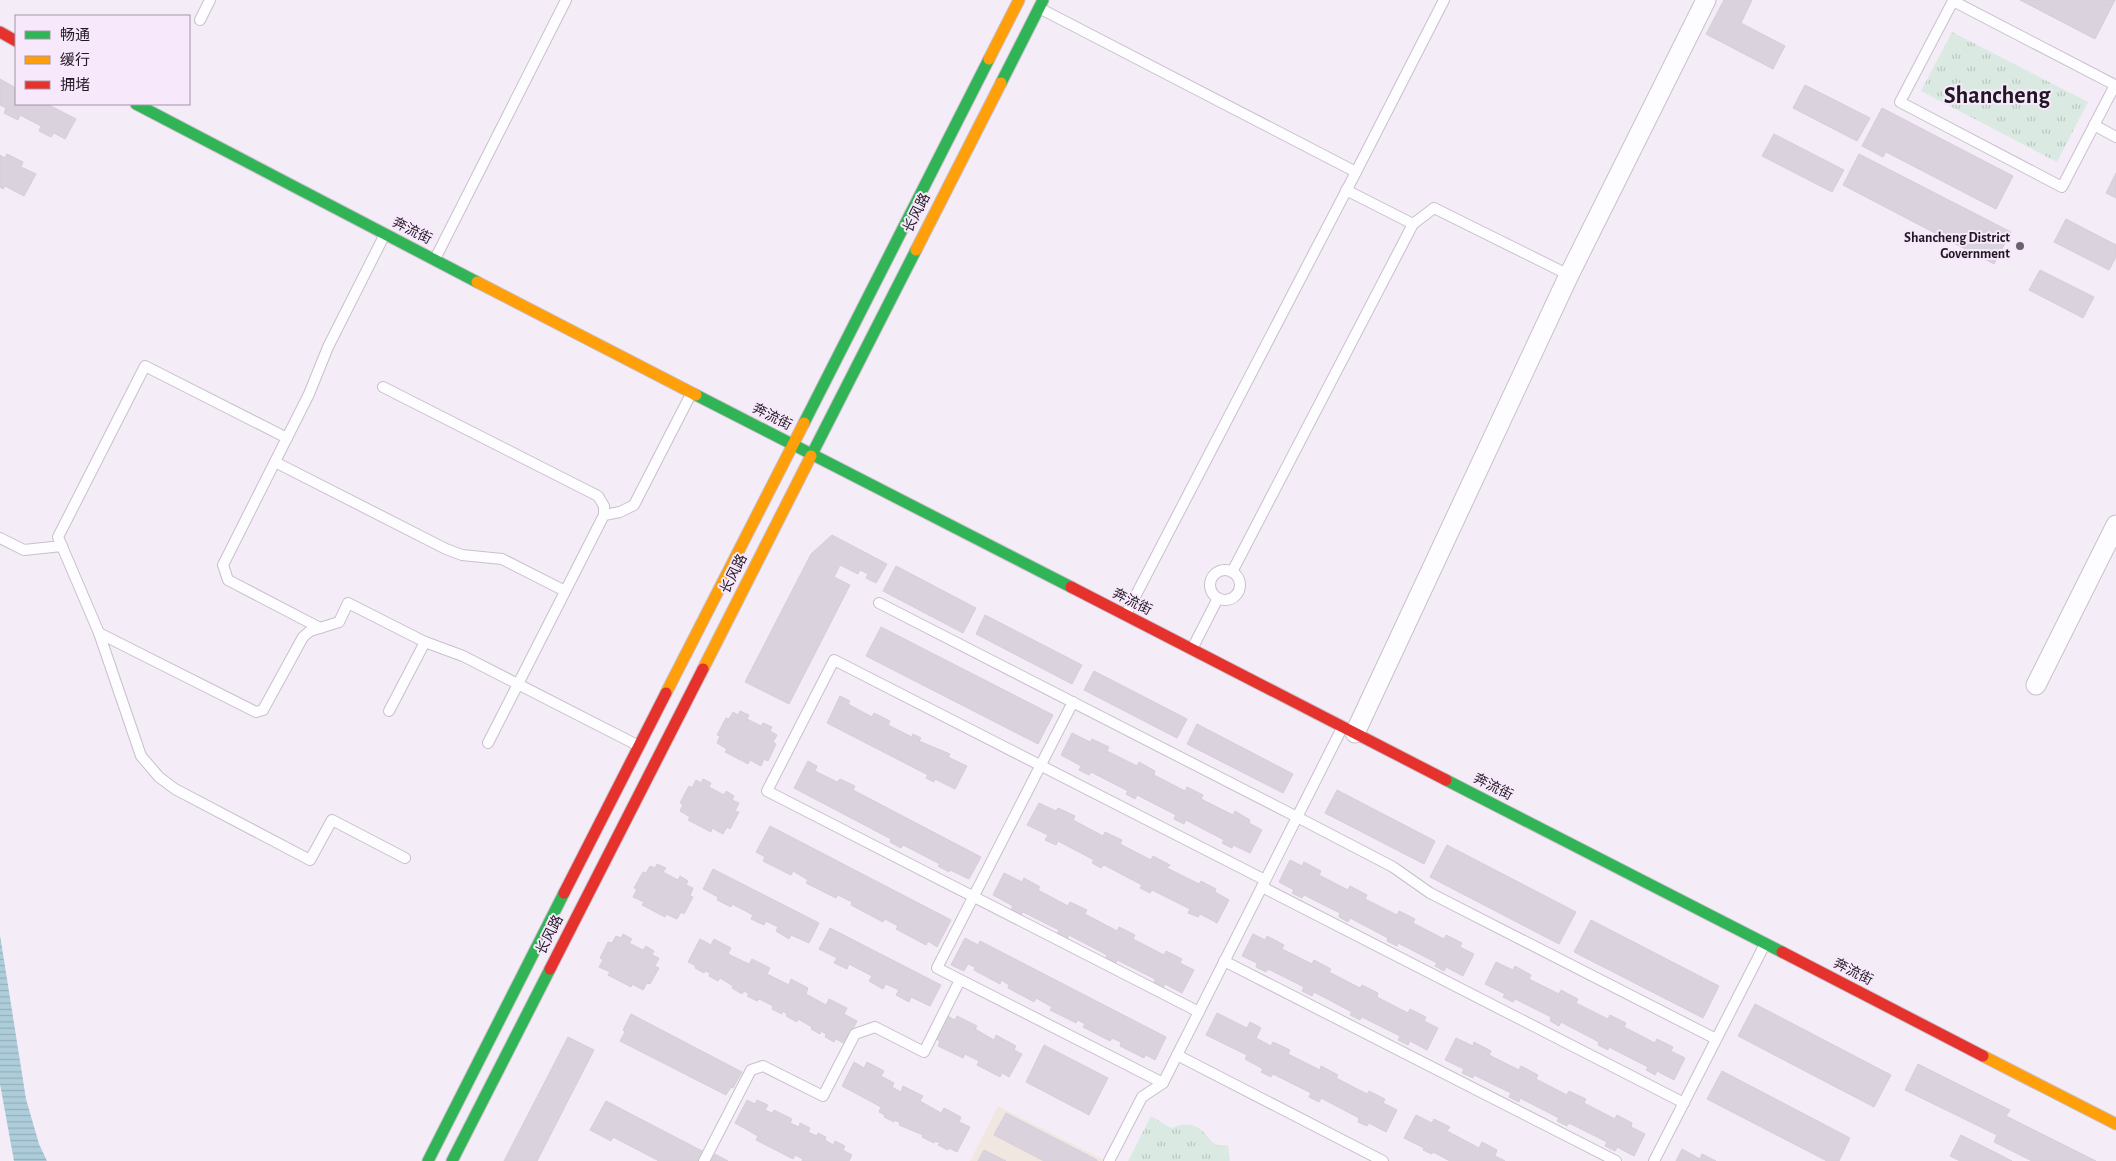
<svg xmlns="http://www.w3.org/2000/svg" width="2116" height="1161" font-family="'Alegreya Sans','Noto Sans SC',sans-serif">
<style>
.education{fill:#f0e7e0}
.grass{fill:url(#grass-tufts)}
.water{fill:url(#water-rules)}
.building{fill:#dad2dd;stroke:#d6ced9}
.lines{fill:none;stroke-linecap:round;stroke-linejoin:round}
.lane-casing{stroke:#c8c0cb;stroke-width:12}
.street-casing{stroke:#c8c0cb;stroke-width:21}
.fast-casing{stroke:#c8c0cb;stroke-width:13}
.slow-casing{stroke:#c8c0cb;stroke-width:13}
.jam-casing{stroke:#c8c0cb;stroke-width:13}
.lane{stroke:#fdfcfe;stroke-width:10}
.street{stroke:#fdfcfe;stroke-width:19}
.fast{stroke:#30b455;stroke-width:11}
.slow{stroke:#ff9f0a;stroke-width:11}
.jam{stroke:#e5322d;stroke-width:11}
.poi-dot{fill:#6b626d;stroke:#f7e8fb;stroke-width:2}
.labels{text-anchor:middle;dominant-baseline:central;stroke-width:4;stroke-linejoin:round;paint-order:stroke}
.street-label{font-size:14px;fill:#211823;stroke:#f7e8fb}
.poi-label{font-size:14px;font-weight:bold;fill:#211823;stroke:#f7e8fb;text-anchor:end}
.town-label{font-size:24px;font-weight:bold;fill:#211823;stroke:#f7e8fb}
</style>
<defs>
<pattern id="grass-tufts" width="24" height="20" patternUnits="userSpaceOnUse" patternTransform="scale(1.25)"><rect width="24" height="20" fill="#daeae2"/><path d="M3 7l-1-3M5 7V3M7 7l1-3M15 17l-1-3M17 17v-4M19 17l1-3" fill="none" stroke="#bbc8c2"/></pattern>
<pattern id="water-rules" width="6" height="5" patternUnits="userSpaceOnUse" patternTransform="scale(1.25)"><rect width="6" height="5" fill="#adcdda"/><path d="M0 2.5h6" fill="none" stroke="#95afbb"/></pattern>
</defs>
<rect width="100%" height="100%" fill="#f4ecf7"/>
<!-- education -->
<polygon class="education" points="998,1106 1106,1161 970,1161"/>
<!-- grass -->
<g class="grass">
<polygon points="1952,32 2088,102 2057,162 1921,91"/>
<path d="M 1151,1116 L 1171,1128 C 1210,1113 1203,1152 1228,1145 L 1230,1161 L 1128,1161 Z"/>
</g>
<!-- water -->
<polygon class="water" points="0,935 26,1099 39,1144 47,1161 14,1161 0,1084"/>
<!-- building -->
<g class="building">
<polygon points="1724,0 1752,0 1741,23 1785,46 1773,69 1706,34"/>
<polygon points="2020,0 2115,0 2095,39"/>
<polygon points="0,79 16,88 16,104 47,104 76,119 65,139 54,133 51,137 39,131 41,126 20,115 18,120 4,113 6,108 0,105"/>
<polygon points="1805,85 1870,118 1857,141 1793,108"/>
<polygon points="1882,108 2013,176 1996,209 1886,152 1883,157 1862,146"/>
<polygon points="1774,134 1844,170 1832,192 1762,156"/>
<polygon points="7,154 23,162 21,167 36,174 24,196 5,186 3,189 0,187 0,155 5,158"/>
<polygon points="1859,154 2011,232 1994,264 1843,185"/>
<polygon points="2116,173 2116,198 2106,193"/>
<polygon points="2066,219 2116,245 2116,257 2109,270 2054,242"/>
<polygon points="2040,270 2094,297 2083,318 2029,290"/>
<polygon points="832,535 887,564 876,583 866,578 868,574 860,570 858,574 840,565 834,577 850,585 789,704 745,682 811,554"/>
<polygon points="896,566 976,608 963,633 883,591"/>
<polygon points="985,615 1082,665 1072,684 976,634"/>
<polygon points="881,627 1053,715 1038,744 866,656"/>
<polygon points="1094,671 1187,719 1177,738 1084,690"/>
<polygon points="840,696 850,701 848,704 872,717 874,713 890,721 888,725 912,737 913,734 921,738 919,741 950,754 948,757 967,766 955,789 935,779 934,782 926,778 928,775 827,723"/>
<polygon points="740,711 749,715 747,719 761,726 763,723 772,727 770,731 777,735 773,742 776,744 768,761 764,759 761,766 750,760 748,764 725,752 727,749 717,743 720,736 717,735 726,718 729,719 733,712 738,715"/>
<polygon points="1197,724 1293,774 1283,793 1187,744"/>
<polygon points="1072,733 1090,742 1092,739 1109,747 1107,751 1137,766 1139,762 1155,771 1154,775 1185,791 1187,787 1203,795 1201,799 1233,815 1235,811 1250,820 1249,823 1262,830 1250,853 1233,845 1232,848 1222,843 1224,840 1186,820 1184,824 1174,819 1176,815 1137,795 1135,799 1126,794 1128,791 1091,772 1089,775 1079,770 1081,766 1061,755"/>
<polygon points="808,761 817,766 815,771 837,782 840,779 855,786 853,790 981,857 969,879 950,870 949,872 938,866 940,864 903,845 901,848 890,842 891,839 794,788"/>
<polygon points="703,779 711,783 709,787 724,795 726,791 734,796 732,800 739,803 735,811 739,812 730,829 727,827 723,834 712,828 711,832 688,820 690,817 680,811 683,804 680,803 689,786 692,788 696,780 701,783"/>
<polygon points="1337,790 1435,841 1424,864 1325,813"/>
<polygon points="1039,803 1056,811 1058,808 1075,816 1073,820 1103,836 1105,832 1122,840 1120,844 1151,860 1153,856 1170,865 1167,868 1199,884 1201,881 1216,889 1215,892 1229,900 1217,923 1200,914 1198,917 1188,913 1190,909 1152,890 1150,893 1140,888 1142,885 1104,865 1101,868 1092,863 1094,860 1058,841 1056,845 1045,840 1048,835 1027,825"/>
<polygon points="770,826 951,920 937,947 928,941 926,945 896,929 898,926 885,919 883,922 851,905 852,902 838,895 836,898 806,883 808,880 793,871 791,875 763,861 765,857 756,852"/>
<polygon points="1447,845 1576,912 1559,944 1430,877"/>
<polygon points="1290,860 1302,866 1304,862 1321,871 1319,875 1348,890 1350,886 1367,895 1365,899 1397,915 1399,911 1415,919 1413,923 1444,939 1446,935 1462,943 1460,947 1474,954 1463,976 1446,967 1444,971 1435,966 1437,963 1398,943 1397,946 1387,941 1388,938 1350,918 1348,922 1339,917 1340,913 1304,895 1302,898 1292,893 1294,890 1279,882"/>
<polygon points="657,864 666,868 663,872 678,880 680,876 688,881 686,885 693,888 690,896 693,897 684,914 681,912 677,919 666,914 665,917 642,905 644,902 633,897 637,889 634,888 643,872 646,873 650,866 655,868"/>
<polygon points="713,869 819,923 809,943 791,935 789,939 776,931 778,927 766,921 764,925 751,919 753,915 732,904 731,907 717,900 718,897 703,889"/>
<polygon points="1004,873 1022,882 1024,878 1040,887 1038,890 1068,906 1070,902 1087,910 1085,914 1117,931 1119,927 1135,935 1133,939 1164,955 1166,951 1182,959 1180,963 1194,970 1182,993 1165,984 1163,988 1154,983 1155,979 1117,960 1116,963 1106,958 1107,955 1069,935 1067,939 1057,934 1059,930 1023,912 1021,915 1011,910 1013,906 993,895"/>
<polygon points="1591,920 1719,986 1703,1018 1574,952"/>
<polygon points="830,928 941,985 930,1006 911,997 909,1002 896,995 899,990 886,984 883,989 869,981 872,976 849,964 847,969 834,963 837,958 819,949"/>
<polygon points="623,934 632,939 629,943 643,950 646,946 654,951 652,955 659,958 655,966 659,968 650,984 647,983 643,990 632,984 631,987 608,975 610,972 599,967 603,960 600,958 608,942 612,943 616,936 621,938"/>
<polygon points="1253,934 1265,940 1267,936 1284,945 1282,949 1312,964 1314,960 1331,969 1329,972 1360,988 1362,985 1378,993 1377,997 1408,1013 1410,1009 1426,1017 1424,1021 1438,1028 1427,1050 1410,1041 1408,1045 1398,1040 1400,1036 1362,1017 1360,1020 1350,1015 1352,1012 1314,992 1312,996 1302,991 1304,987 1268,969 1266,972 1256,967 1257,963 1242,956"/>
<polygon points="965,938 978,945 980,941 1166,1037 1155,1060 1146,1055 1144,1058 1120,1046 1121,1042 1112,1038 1110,1041 1083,1027 1085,1024 1078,1020 1076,1023 1050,1010 1052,1007 1036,998 1034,1002 1008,988 1009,985 1001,980 1000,984 974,970 975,967 968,964 964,971 951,965"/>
<polygon points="700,939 711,945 714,939 731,948 728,954 749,964 752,959 770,968 767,974 789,985 791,979 808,988 806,994 826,1005 829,999 847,1008 844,1014 857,1021 845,1044 836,1039 834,1042 825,1037 826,1034 821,1031 820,1034 811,1029 812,1027 798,1019 797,1022 786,1016 787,1014 783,1011 782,1014 772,1009 773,1006 759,999 757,1001 747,996 749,994 744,991 742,994 732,988 733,986 720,978 718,981 709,976 710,973 705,971 704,973 695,968 696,966 688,962"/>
<polygon points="1496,962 1513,970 1515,966 1531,975 1529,979 1559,994 1561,990 1578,999 1576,1003 1608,1019 1610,1015 1626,1023 1624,1027 1655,1043 1657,1039 1673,1047 1671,1051 1685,1058 1674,1080 1657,1071 1655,1075 1646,1070 1648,1067 1609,1047 1608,1050 1598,1045 1599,1042 1561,1022 1559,1026 1550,1021 1551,1017 1515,999 1513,1002 1503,997 1505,994 1485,984"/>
<polygon points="1755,1004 1891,1075 1874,1107 1738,1036"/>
<polygon points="1217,1013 1247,1028 1250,1022 1261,1028 1256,1038 1271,1046 1273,1042 1290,1050 1288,1054 1320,1070 1321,1066 1338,1075 1336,1078 1367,1094 1369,1091 1385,1099 1383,1103 1397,1110 1386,1132 1369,1123 1367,1126 1358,1122 1359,1118 1321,1098 1319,1102 1309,1097 1311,1093 1273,1074 1271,1077 1261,1072 1263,1069 1245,1059 1247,1055 1206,1035"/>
<polygon points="631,1014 742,1072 733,1088 731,1087 726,1095 620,1041 625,1032 623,1030"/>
<polygon points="946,1015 955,1020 957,1016 977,1026 975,1029 994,1040 996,1035 1016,1046 1014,1050 1022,1054 1009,1077 1002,1073 1000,1077 977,1065 979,1061 965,1054 963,1058 938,1046 940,1041 933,1038"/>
<polygon points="568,1037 594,1050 537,1161 504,1161"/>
<polygon points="1456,1038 1473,1046 1474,1042 1491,1051 1489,1055 1519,1070 1521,1066 1538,1075 1536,1079 1567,1095 1569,1091 1586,1099 1584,1103 1615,1119 1617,1115 1632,1123 1631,1127 1645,1134 1634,1156 1617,1147 1615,1151 1605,1146 1607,1142 1569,1123 1567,1126 1557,1121 1559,1118 1520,1098 1519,1102 1509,1097 1511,1093 1474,1075 1473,1078 1462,1073 1464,1069 1445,1060"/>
<polygon points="1044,1045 1108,1078 1089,1115 1026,1082"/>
<polygon points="854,1062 864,1068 867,1062 884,1071 881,1076 894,1083 892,1087 901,1092 903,1086 923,1096 920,1101 941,1113 944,1108 961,1117 959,1122 970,1127 957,1152 949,1148 948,1150 938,1145 940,1143 935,1141 934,1143 922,1137 923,1135 899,1125 900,1123 895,1120 894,1122 884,1117 885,1115 879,1112 881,1107 842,1086"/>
<polygon points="1918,1064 2010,1110 2006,1116 2096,1161 2032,1161 1994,1142 1997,1135 1905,1090"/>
<polygon points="1722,1071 1850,1138 1839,1161 1827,1161 1707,1099"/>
<polygon points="747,1100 755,1104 757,1100 768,1105 765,1110 772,1113 774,1110 792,1119 790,1123 799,1127 800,1123 810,1128 808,1132 817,1136 818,1133 826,1137 825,1140 833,1145 835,1141 845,1146 843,1150 852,1155 849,1161 802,1161 803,1159 795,1155 793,1159 756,1140 758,1136 735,1123"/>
<polygon points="606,1101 704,1152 699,1161 659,1161 613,1137 611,1141 590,1130"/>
<polygon points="1006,1113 1097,1160 1097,1161 1044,1161 994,1135"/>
<polygon points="1416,1115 1432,1123 1434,1119 1450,1127 1447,1131 1479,1148 1482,1142 1497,1150 1495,1156 1505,1161 1450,1161 1433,1152 1432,1154 1423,1150 1424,1148 1404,1138"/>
<polygon points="1961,1135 2012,1161 1960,1161 1950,1156"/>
<polygon points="1682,1149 1700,1159 1702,1154 1716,1161 1676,1161"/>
<polygon points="984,1150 1006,1161 978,1161"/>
<polygon points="715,1154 728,1161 711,1161"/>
</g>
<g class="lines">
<defs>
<g id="lane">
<polyline points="1953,1 2115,85 2062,187 1900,102 1953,1 1953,0"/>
<polyline points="1041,9 1356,172 1126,614"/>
<polyline points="200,20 210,0"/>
<polyline points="2094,125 2116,137"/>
<polyline points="1356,172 1444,0"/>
<polyline points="1346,190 1413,224 1434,208 1569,275"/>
<polyline points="385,234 328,347 309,394 223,565 228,580 320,628 339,622 348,603 425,642 463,656 639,746"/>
<polyline points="435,259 566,0"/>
<polyline points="383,387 598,496 604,506 604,515 488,743"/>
<polyline points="287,438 145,366 58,537 99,633 141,756 159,777 175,789 310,860 332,820 405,858"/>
<polyline points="275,462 446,549 462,555 502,559 565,591"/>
<polyline points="604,515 620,512 634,505 691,394"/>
<polyline points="0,538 24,550 62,546"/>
<circle cx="1225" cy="585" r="15"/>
<polyline points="1232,572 1413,224"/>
<polyline points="879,603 1297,817 1393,867 1430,893 1716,1039"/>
<polyline points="99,633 256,712 263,710 303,637 310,631 320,628"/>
<polyline points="1192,649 1218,598"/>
<polyline points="1073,702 937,968 1163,1083"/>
<polyline points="389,711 425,642"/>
<polyline points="1262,887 1684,1103"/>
<polyline points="1224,961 1616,1161"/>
<polyline points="1199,1012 767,791 834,660 1265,880"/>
<polyline points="1177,1055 1383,1161"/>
<polyline points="704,1161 751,1070 763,1066 823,1096 855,1034 875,1027 924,1052 960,980"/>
<polyline points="1109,1161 1142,1097 1163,1083 1342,728"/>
<polyline points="1654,1161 1765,944"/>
</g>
<g id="street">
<polyline points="2036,685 2116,525"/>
<polyline points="1355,733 1569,275 1706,0"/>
</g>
<g id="fast">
<polyline points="1001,83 1043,0"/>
<polyline points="136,104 477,282"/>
<polyline points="696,395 1071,587"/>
<polyline points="804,423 989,59"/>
<polyline points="811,456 916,250"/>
<polyline points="1446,780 1782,952"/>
<polyline points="428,1161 564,893"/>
<polyline points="452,1161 550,969"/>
</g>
<g id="slow">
<polyline points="989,59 1019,0"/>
<polyline points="916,250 1001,83"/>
<polyline points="477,282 696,395"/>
<polyline points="703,669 811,456"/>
<polyline points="666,693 804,423"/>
<polyline points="1983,1056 2116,1124"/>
</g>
<g id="jam">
<polyline points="0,32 16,41"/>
<polyline points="1071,587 1446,780"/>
<polyline points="564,893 666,693"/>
<polyline points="1782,952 1983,1056"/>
<polyline points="550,969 703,669"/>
</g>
</defs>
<!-- lane casing -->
<use href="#lane" class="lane-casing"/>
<!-- street casing -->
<use href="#street" class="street-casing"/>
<!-- fast casing -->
<use href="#fast" class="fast-casing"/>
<!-- slow casing -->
<use href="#slow" class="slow-casing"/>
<!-- jam casing -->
<use href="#jam" class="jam-casing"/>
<!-- lane -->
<use href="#lane" class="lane"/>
<!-- street -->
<use href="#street" class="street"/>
<!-- fast -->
<use href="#fast" class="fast"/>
<!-- slow -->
<use href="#slow" class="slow"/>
<!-- jam -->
<use href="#jam" class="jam"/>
</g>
<!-- markers -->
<circle class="poi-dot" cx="2020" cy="246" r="5"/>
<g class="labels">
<!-- street labels -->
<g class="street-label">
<text transform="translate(917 213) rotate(-63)">长风路</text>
<text transform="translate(412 231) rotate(27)">奔流街</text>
<text transform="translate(772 417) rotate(27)">奔流街</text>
<text transform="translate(734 574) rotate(-63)">长风路</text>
<text transform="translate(1132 602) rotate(27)">奔流街</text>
<text transform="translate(1493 787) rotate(27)">奔流街</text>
<text transform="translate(550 935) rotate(-63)">长风路</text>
<text transform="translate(1853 972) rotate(27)">奔流街</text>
</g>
<!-- poi labels -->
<g class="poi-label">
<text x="2010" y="238">Shancheng District<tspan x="2010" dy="16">Government</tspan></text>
</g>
<!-- town labels -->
<g class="town-label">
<text x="1997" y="96">Shancheng</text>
</g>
</g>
<!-- legend -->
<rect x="15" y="15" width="175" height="90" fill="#f7e8fb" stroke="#a195a5"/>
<rect x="25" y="31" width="25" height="8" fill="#30b455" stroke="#a195a5"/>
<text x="60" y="40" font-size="15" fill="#211823">畅通</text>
<rect x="25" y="56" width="25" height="8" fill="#ff9f0a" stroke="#a195a5"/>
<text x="60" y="65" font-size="15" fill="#211823">缓行</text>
<rect x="25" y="81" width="25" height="8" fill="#e5322d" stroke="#a195a5"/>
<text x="60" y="90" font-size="15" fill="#211823">拥堵</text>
</svg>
